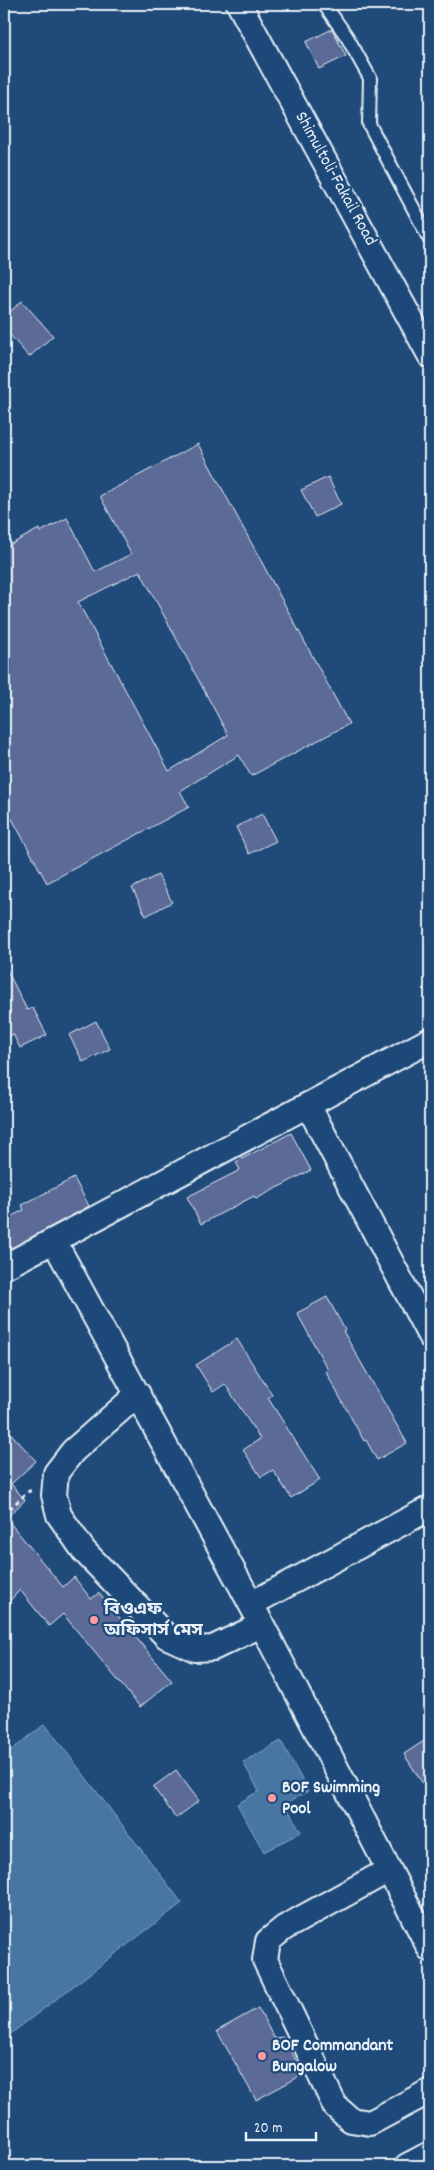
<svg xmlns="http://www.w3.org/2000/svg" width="434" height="2170" font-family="Dekko,'Noto Sans Bengali',sans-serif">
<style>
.water{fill:#4776a3;stroke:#87a7c5}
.building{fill:#5c6a97;stroke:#e8f1f8;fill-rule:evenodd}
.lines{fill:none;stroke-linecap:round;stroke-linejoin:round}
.service-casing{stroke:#e8f1f8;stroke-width:16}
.minor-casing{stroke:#e8f1f8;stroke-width:28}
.path{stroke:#e8f1f8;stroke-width:3;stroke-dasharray:4 4;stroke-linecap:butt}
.service{stroke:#1f4a7a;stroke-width:12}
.minor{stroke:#1f4a7a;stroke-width:24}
.poi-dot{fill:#ff9aa2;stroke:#1f4a7a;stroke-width:2}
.labels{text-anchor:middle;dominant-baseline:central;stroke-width:4.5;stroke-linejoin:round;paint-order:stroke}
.street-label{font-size:18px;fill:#e8f1f8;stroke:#1f4a7a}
.poi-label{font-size:18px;font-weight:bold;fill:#e8f1f8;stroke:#1f4a7a;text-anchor:start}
</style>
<rect width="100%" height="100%" fill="#1f4a7a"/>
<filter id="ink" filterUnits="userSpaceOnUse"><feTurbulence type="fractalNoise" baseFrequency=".02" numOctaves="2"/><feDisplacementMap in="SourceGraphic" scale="10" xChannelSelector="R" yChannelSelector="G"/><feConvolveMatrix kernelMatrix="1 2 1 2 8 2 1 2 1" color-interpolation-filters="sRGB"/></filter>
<g filter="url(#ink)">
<!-- water -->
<g class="water">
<polygon points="45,1724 182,1903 4,2039 4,1756"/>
<polygon points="281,1741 308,1791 285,1804 301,1832 264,1852 237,1804 259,1791 243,1762"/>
</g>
<!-- building -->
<g class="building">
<polygon points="332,29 346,56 319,69 306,42"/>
<polygon points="22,301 53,336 29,357 4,328 4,317"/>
<path d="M 198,444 L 349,724 L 251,776 L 239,755 L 180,791 L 189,807 L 47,883 L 4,804 L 4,548 L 39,529 L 40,532 L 67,518 L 95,572 L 131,554 L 100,496 ZM 140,571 L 228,735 L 169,771 L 78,602 Z"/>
<polygon points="328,477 341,504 315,517 301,490"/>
<polygon points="262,814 276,841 249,854 236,827"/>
<polygon points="158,875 172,902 146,916 132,888"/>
<polygon points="4,964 27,1010 33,1008 47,1035 20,1048 13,1034 4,1041"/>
<polygon points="96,1021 110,1049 83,1062 69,1035"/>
<polygon points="291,1133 311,1170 256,1199 254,1196 201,1224 187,1197 240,1170 236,1162"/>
<polygon points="74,1178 89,1206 4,1252 4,1220 24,1210 22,1205"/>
<polygon points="327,1297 345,1330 343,1331 407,1443 377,1460 366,1440 364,1441 328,1376 326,1371 328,1370 297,1313"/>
<polygon points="237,1339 272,1395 268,1398 320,1480 291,1498 273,1470 261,1477 243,1450 260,1439 225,1384 213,1392 196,1365"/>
<polygon points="4,1426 36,1461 11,1484 25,1500 6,1518 63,1587 74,1577 91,1599 99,1593 172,1681 140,1707 63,1614 49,1626 20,1590 4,1607"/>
<polygon points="430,1737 430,1795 404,1754"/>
<polygon points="176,1770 199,1801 176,1818 153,1787"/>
<polygon points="258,2008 274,2038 283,2037 304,2074 256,2100 217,2031"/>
</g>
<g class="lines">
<defs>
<polyline id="service" points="324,4 347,37 370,78 369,124 430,240"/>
<g id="minor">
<polyline points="239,4 430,355"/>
<polyline points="308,1105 430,1336"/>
<polyline points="54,1241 251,1604 430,1949"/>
<polyline points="4,1267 430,1040"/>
<polyline points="138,1394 73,1451 56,1473 54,1495 59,1515 84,1551 166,1636 195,1649 213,1648 261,1625"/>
<polyline points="251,1604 430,1508"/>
<polyline points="389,1870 284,1928 268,1941 265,1960 335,2106 351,2120 370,2123 430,2091"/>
<polyline points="407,2166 430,2154"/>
</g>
</defs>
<!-- service casing -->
<use href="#service" class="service-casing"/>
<!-- minor casing -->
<use href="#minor" class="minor-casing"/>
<!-- path -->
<polyline class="path" points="4,1514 29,1491 31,1491"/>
<!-- service -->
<use href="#service" class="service"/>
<!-- minor -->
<use href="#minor" class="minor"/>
</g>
</g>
<!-- markers -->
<g class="poi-dot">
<circle cx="94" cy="1620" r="5"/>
<circle cx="272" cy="1798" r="5"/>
<circle cx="262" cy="2056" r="5"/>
</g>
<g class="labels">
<!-- street labels -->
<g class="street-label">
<text transform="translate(335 179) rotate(61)">Shimultoli-Fakail Road</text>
</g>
<!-- poi labels -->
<g class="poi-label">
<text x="104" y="1610">বিওএফ<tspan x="104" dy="21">অফিসার্স মেস</tspan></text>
<text x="282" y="1788">BOF Swimming<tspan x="282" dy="21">Pool</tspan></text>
<text x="272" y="2046">BOF Commandant<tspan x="272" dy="21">Bungalow</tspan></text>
</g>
</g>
<!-- margin -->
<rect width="434" height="2170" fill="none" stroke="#1f4a7a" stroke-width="20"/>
<rect x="10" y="10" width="414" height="2150" fill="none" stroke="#e8f1f8" stroke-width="2" filter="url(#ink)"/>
<!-- scale -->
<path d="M246 2132v8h70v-8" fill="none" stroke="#e8f1f8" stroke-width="2.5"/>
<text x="254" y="2132" font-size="15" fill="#e8f1f8" stroke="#1f4a7a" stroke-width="4" paint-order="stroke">20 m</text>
</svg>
